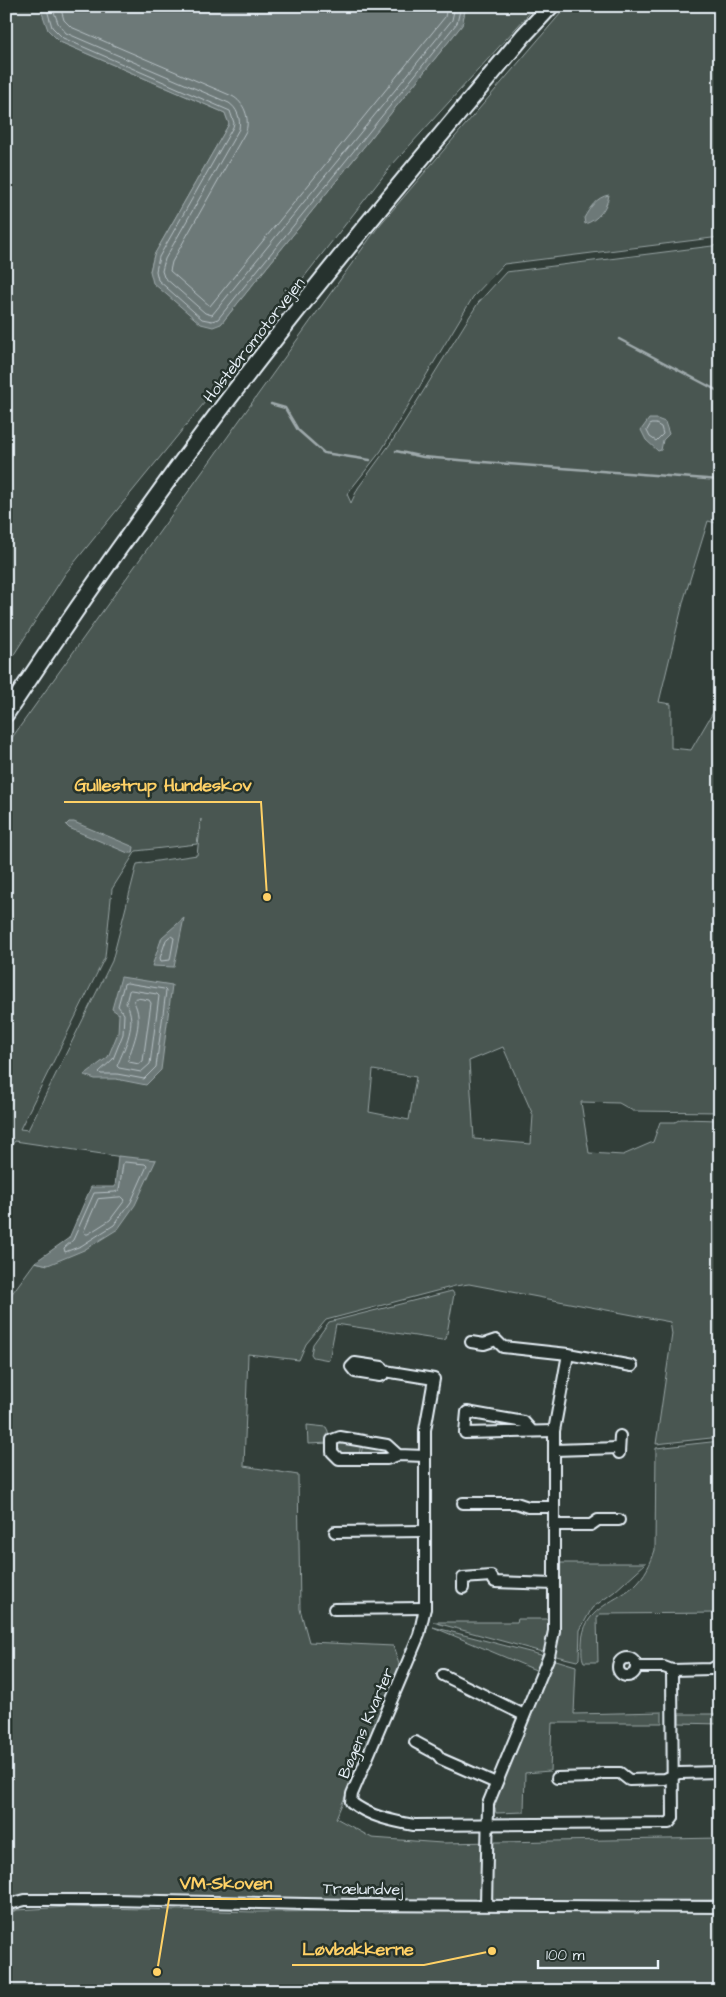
<svg xmlns="http://www.w3.org/2000/svg" width="726" height="1997" font-family="'Architects Daughter',sans-serif">
<style>
.green{fill:#495651;stroke:#98a4a4;fill-rule:evenodd}
.water{fill:#6d7978;stroke:#9ea9ab}
.lines{fill:none;stroke-linecap:round;stroke-linejoin:round}
.shore{stroke:#b7c1c5;stroke-width:1}
.stream{stroke:#9ea9ab;stroke-width:2.5}
.minor-casing{stroke:#e8f1f8;stroke-width:14}
.highway-casing{stroke:#e8f1f8;stroke-width:19}
.minor{stroke:#26332d;stroke-width:10}
.highway{stroke:#26332d;stroke-width:15}
.labels{text-anchor:middle;dominant-baseline:central;stroke-width:5;stroke-linejoin:round;paint-order:stroke}
.street-label{font-size:16px;fill:#e8f1f8;stroke:#26332d}
.leader{fill:none;stroke:#ffd166;stroke-width:2}
.callout-dot{fill:#ffd166;stroke:#26332d;stroke-width:2}
.callout-label{font-size:18px;text-anchor:middle;font-weight:bold;fill:#ffd166;stroke:#26332d;stroke-width:5;stroke-linejoin:round;paint-order:stroke}
</style>
<rect width="100%" height="100%" fill="#323e39"/>
<filter id="ink" filterUnits="userSpaceOnUse"><feTurbulence type="fractalNoise" baseFrequency=".02" numOctaves="2"/><feDisplacementMap in="SourceGraphic" scale="10" xChannelSelector="R" yChannelSelector="G"/><feConvolveMatrix kernelMatrix="1 2 1 2 8 2 1 2 1" color-interpolation-filters="sRGB"/></filter>
<g filter="url(#ink)">
<!-- green -->
<g class="green">
<polygon points="6,6 42,6 41,10 60,42 225,113 229,124 154,255 150,271 221,324 462,25 466,6 536,6 392,165 227,375 65,574 6,667"/>
<path d="M 567,6 L 720,6 L 720,237 L 504,264 L 473,297 L 381,451 L 347,494 L 351,503 L 358,488 L 393,440 L 478,303 L 506,272 L 720,245 L 720,524 L 708,521 L 684,599 L 659,702 L 671,704 L 671,748 L 691,750 L 715,709 L 720,710 L 720,1112 L 633,1111 L 619,1103 L 581,1102 L 589,1153 L 623,1155 L 653,1142 L 660,1122 L 675,1122 L 681,1119 L 720,1120 L 720,1437 L 656,1444 L 672,1334 L 670,1322 L 469,1284 L 455,1286 L 326,1320 L 306,1344 L 299,1360 L 248,1354 L 244,1466 L 298,1475 L 300,1609 L 309,1642 L 393,1646 L 400,1667 L 336,1818 L 372,1838 L 442,1843 L 720,1838 L 720,1900 L 530,1902 L 25,1894 L 6,1901 L 6,1299 L 8,1299 L 35,1262 L 48,1265 L 155,1160 L 129,1158 L 15,1141 L 11,1146 L 6,1146 L 6,746 L 378,227 ZM 201,819 L 197,855 L 137,864 L 112,961 L 28,1130 L 20,1129 L 105,957 L 112,889 L 136,851 L 197,844 ZM 503,1047 L 533,1115 L 531,1144 L 474,1139 L 469,1061 ZM 373,1070 L 416,1077 L 409,1120 L 369,1112 Z"/>
<polygon points="452,1291 454,1294 446,1339 442,1340 336,1324 329,1360 313,1357 311,1354 313,1344 329,1322"/>
<polygon points="307,1425 326,1427 328,1431 329,1443 308,1444"/>
<polygon points="341,1440 361,1443 359,1455 341,1455 337,1451 338,1443"/>
<path d="M 720,1441 L 720,1613 L 600,1614 L 597,1618 L 598,1662 L 584,1662 C 581,1657 582,1649 582,1643 C 583,1609 612,1604 634,1586 C 645,1576 651,1563 655,1550 L 656,1448 Z"/>
<polygon points="363,1444 386,1449 386,1453 383,1455 361,1455"/>
<polygon points="558,1563 646,1563 614,1592 592,1608 580,1630 579,1659 577,1661 556,1656 555,1653"/>
<polygon points="518,1619 549,1619 545,1651 542,1652 433,1622 517,1622"/>
<polygon points="433,1627 541,1655 543,1658 538,1671"/>
<polygon points="556,1660 576,1666 574,1714 662,1712 662,1723 552,1723 550,1771 525,1773 524,1812 496,1813 494,1804 552,1661"/>
<polygon points="679,1714 720,1714 720,1724 679,1723"/>
<polygon points="68,1907 255,1912 473,1910 720,1912 720,1991 6,1991 6,1914 17,1910"/>
</g>
<!-- water -->
<g class="water">
<polygon points="42,6 466,6 462,25 221,324 213,327 201,324 153,283 150,271 154,255 229,124 225,113 60,42 48,30 41,10"/>
<path d="M 609,195 C 607,208 598,220 585,224 L 584,218 C 590,208 596,197 609,195 Z"/>
<polygon points="649,419 657,419 665,422 669,434 663,440 661,450 658,451 646,440 641,430"/>
<polygon points="69,822 74,822 134,847 133,853 128,853 69,828 66,825"/>
<polygon points="184,918 174,967 152,966 162,937"/>
<polygon points="121,977 172,985 161,1070 146,1085 116,1079 95,1079 84,1075 108,1057 118,1033 119,1014 112,1009"/>
<polygon points="118,1156 156,1160 135,1205 118,1229 84,1250 48,1265 35,1262 69,1238 91,1187 115,1187"/>
</g>
<g class="lines">
<!-- shore -->
<g class="shore">
<polyline points="46,6 52,27 63,38 230,111 234,123 233,127 159,257 156,271 158,280 202,319 212,321 218,319 457,23 461,6"/>
<path d="M 52,6 L 58,23 L 66,33 L 229,103 C 237,108 241,119 239,129 L 165,259 L 162,271 L 164,277 L 205,313 L 212,315 L 452,20 L 455,6"/>
<path d="M 60,6 L 64,20 L 71,27 L 232,96 C 244,102 250,118 246,131 L 172,262 L 170,271 L 210,306 L 445,17 L 447,6"/>
<polygon points="651,424 656,424 661,427 663,434 656,441 650,437 647,431"/>
<polygon points="171,936 174,938 170,960 161,961 160,958 166,940"/>
<polygon points="127,983 164,989 166,991 156,1067 144,1079 117,1074 101,1074 99,1072 113,1059 123,1034 124,1014 118,1006 124,984"/>
<path d="M 131,990 L 157,994 L 159,996 L 150,1064 L 141,1072 L 119,1068 L 117,1066 C 125,1047 138,1022 126,1003 L 129,991 Z"/>
<path d="M 137,998 L 149,1000 L 151,1003 L 143,1061 L 139,1064 L 129,1062 L 128,1060 C 134,1041 144,1021 134,1002 Z"/>
<polygon points="125,1162 145,1164 147,1166 131,1202 114,1225 81,1246 65,1252 64,1248 73,1240 94,1193 115,1192 119,1190 123,1164"/>
<polygon points="122,1197 125,1200 110,1220 88,1234 85,1234 84,1231 98,1199"/>
</g>
<!-- stream -->
<g class="stream">
<polyline points="619,339 720,392"/>
<polyline points="271,404 285,408 298,430 324,453 370,460"/>
<polyline points="396,451 423,457 483,462 720,480"/>
</g>
<defs>
<g id="minor">
<polyline points="471,1342 484,1344 496,1340 503,1347 568,1354 554,1431 554,1631 549,1656 488,1804 486,1905"/>
<polyline points="568,1354 632,1366"/>
<path d="M 385,1371 L 384,1374 L 380,1376 L 355,1372 L 351,1367 L 355,1363 L 382,1367 L 385,1371 L 434,1379 L 425,1430 L 425,1608 L 419,1635 L 352,1794 L 351,1802 C 368,1816 392,1821 414,1825 L 669,1823 L 673,1818 L 672,1670"/>
<polyline points="532,1431 524,1422 467,1412 465,1433 554,1431"/>
<polyline points="554,1450 619,1448"/>
<polyline points="619,1453 620,1436"/>
<polyline points="398,1455 387,1445 340,1437 332,1440 332,1452 339,1459 387,1459 398,1455 425,1456"/>
<polyline points="463,1503 516,1503 528,1507 554,1507"/>
<polyline points="553,1525 591,1525 598,1520 619,1520"/>
<polyline points="335,1532 425,1531"/>
<polyline points="463,1588 463,1578 491,1576 495,1582 554,1584"/>
<polyline points="334,1609 425,1608"/>
<circle cx="627" cy="1667" r="9"/>
<polyline points="637,1667 664,1667 672,1670 711,1669 720,1664"/>
<polyline points="443,1675 524,1715"/>
<polyline points="415,1742 437,1754 441,1759 496,1783"/>
<polyline points="557,1778 592,1777 601,1773 620,1773 629,1780 665,1779 679,1773 720,1772"/>
<polyline points="6,1905 25,1900 112,1900 352,1905 720,1907"/>
</g>
<path id="highway" d="M 6,714 C 90,587 178,463 271,344 C 352,239 439,138 524,35 L 551,6"/>
</defs>
<!-- minor casing -->
<use href="#minor" class="minor-casing"/>
<!-- highway casing -->
<use href="#highway" class="highway-casing"/>
<!-- minor -->
<use href="#minor" class="minor"/>
<!-- highway -->
<use href="#highway" class="highway"/>
</g>
</g>
<g class="labels">
<!-- street labels -->
<g class="street-label">
<text transform="translate(254 340) rotate(-52)">Holstebromotorvejen</text>
<text transform="translate(366 1723) rotate(-67)">Bøgens Kvarter</text>
<text transform="translate(363 1889) rotate(1)">Trælundvej</text>
</g>
</g>
<!-- callouts -->
<path class="leader" d="M267 897L261 802H64M157 1972L169 1899H282M492 1951L424 1965H292"/>
<g class="callout-dot">
<circle cx="267" cy="897" r="5"/>
<circle cx="157" cy="1972" r="5"/>
<circle cx="492" cy="1951" r="5"/>
</g>
<g class="callout-label">
<text x="163" y="791">Gullestrup Hundeskov</text>
<text x="226" y="1889">VM-Skoven</text>
<text x="358" y="1955">Løvbakkerne</text>
</g>
<!-- margin -->
<rect width="726" height="1997" fill="none" stroke="#26332d" stroke-width="25"/>
<rect x="12" y="12" width="701" height="1972" fill="none" stroke="#e8f1f8" stroke-width="2" filter="url(#ink)"/>
<!-- scale -->
<path d="M538 1960v8h120v-8" fill="none" stroke="#e8f1f8" stroke-width="2.5"/>
<text x="546" y="1960" font-size="15" fill="#e8f1f8" stroke="#26332d" stroke-width="4" paint-order="stroke">100 m</text>
</svg>
